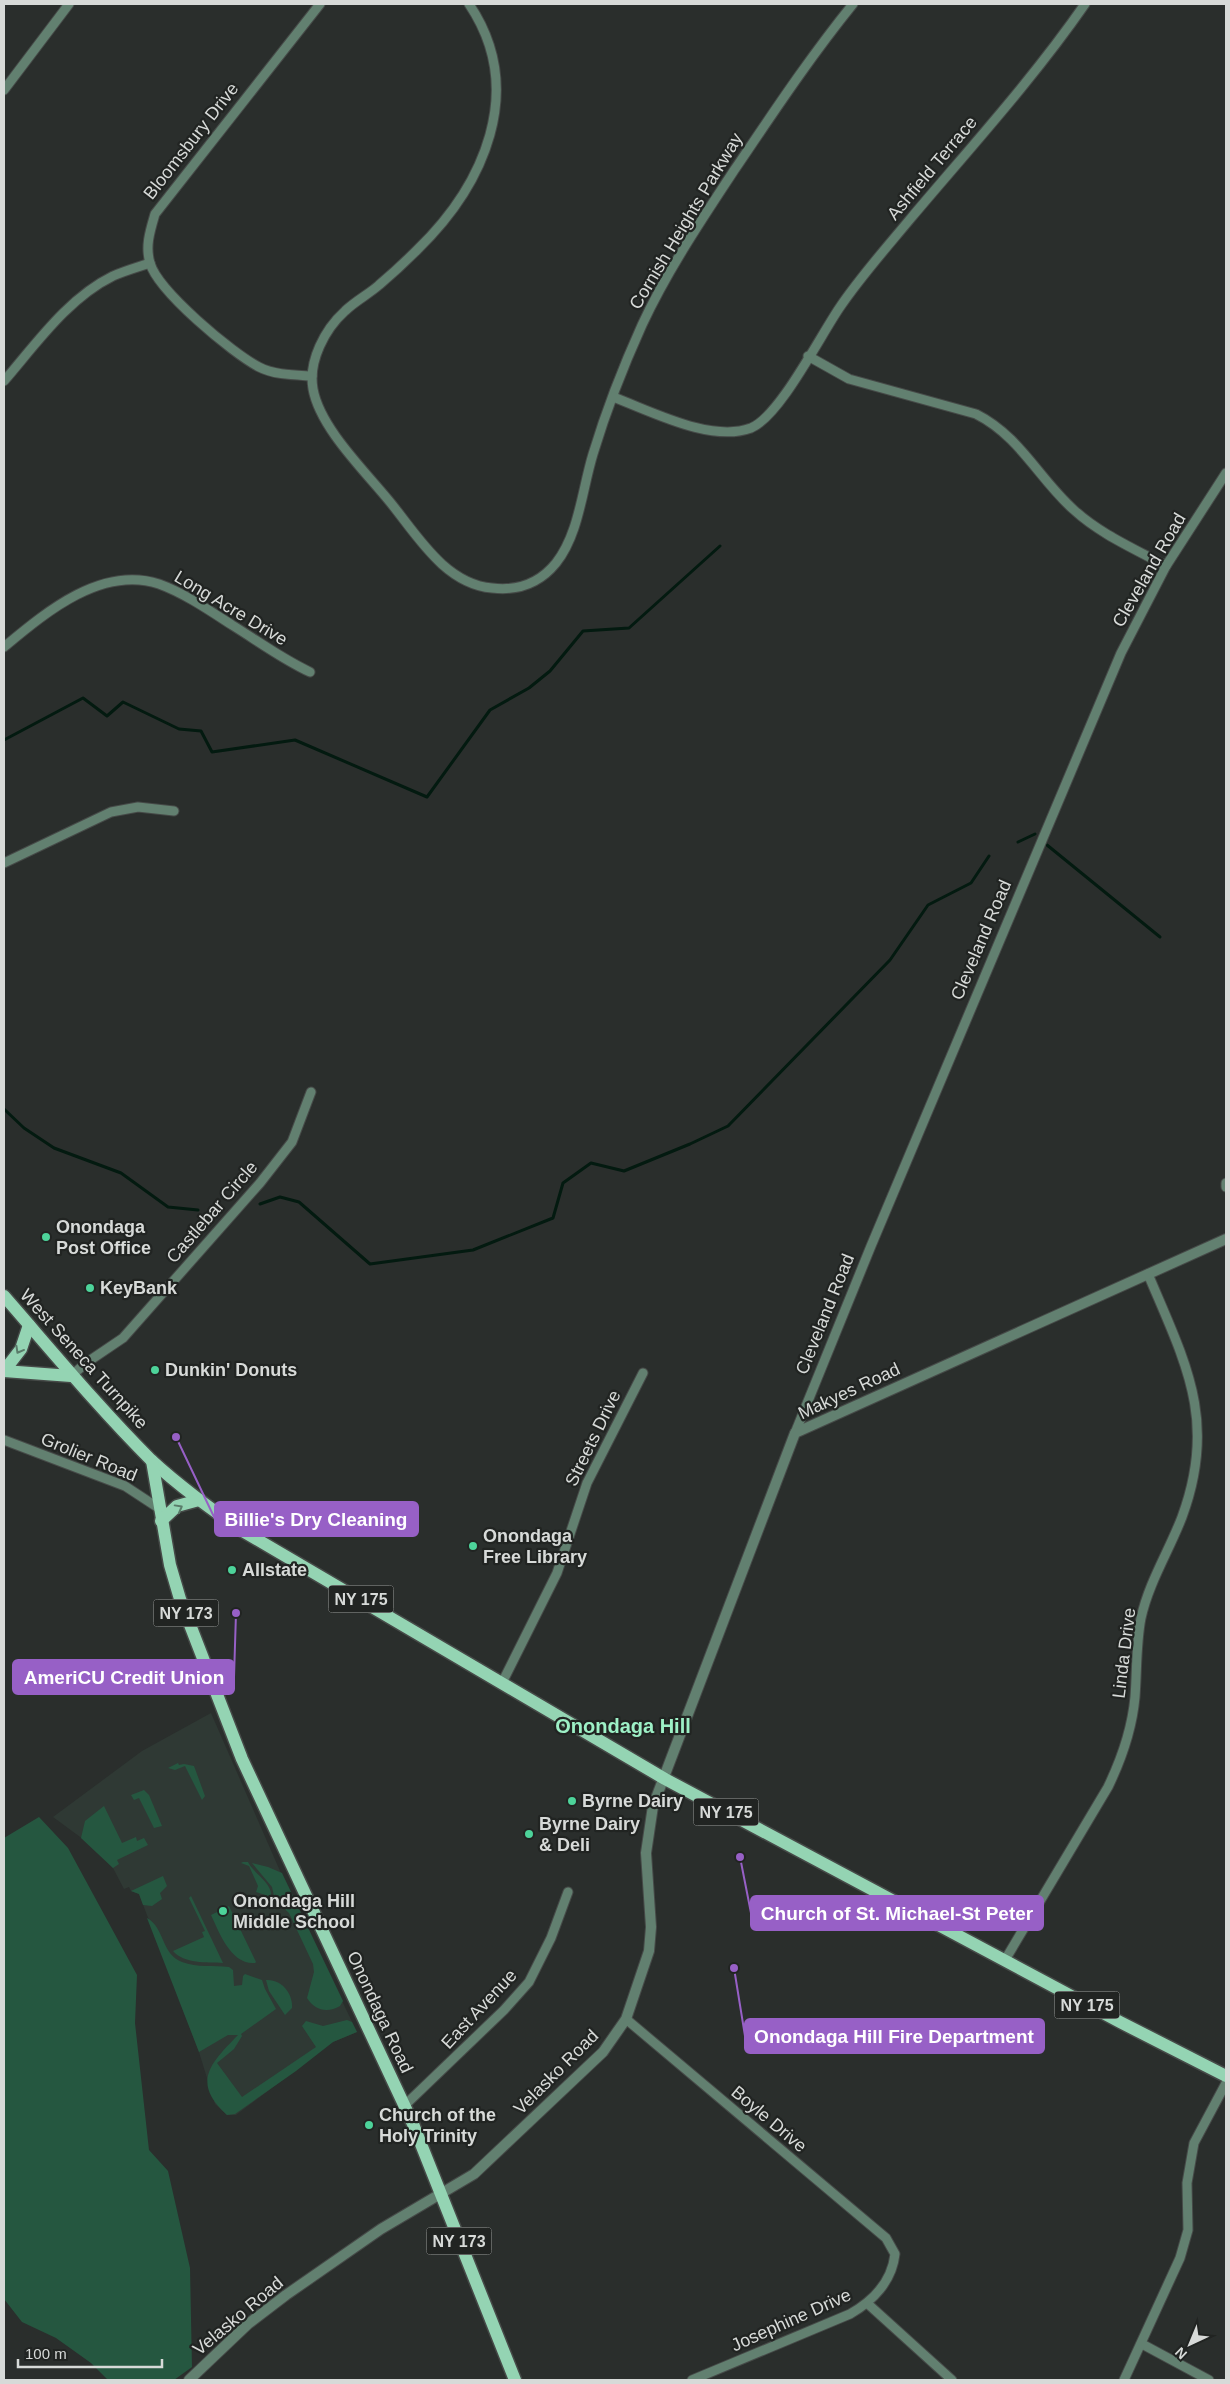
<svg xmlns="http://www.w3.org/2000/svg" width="1230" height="2384" font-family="Helvetica,sans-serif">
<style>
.built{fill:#2f3934}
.green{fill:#255740}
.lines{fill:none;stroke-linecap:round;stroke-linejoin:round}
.stream{stroke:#031a10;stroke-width:3}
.minor-casing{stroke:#464a48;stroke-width:11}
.tertiary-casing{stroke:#464a48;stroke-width:12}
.primary-casing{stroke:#464a48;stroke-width:15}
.minor{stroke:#628070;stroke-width:9}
.tertiary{stroke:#628070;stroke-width:10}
.primary{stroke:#94d4b3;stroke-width:12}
.oneway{stroke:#5a7c6a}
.poi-dot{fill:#4dd39a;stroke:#212422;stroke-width:2}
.labels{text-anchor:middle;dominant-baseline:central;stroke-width:4.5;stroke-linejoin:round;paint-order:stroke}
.shield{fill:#212422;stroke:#a0a3a1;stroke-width:1}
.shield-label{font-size:16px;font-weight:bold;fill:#d7dad8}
.street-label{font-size:18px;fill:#d7dad8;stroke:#212422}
.poi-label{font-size:18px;font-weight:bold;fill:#d7dad8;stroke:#212422;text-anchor:start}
.quarter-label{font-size:20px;font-weight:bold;fill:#9df0c6;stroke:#212422}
.leader{fill:none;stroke:#9760c6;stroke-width:2}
.callout-dot{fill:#9760c6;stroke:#212422;stroke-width:2}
.callout{fill:#9760c6;stroke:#9760c6;stroke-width:2}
.callout-label{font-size:19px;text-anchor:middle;font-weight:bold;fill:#fff}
</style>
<rect width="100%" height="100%" fill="#2a2e2c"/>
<!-- built -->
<polygon class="built" points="211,1713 287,1887 357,2032 333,2042 236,2115 227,2115 215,2104 199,2052 139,1894 131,1891 129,1887 124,1889 113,1868 91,1845 53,1817 142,1751"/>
<!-- green -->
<g class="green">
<polygon points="178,1763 179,1765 184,1764 194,1766 205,1796 202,1800 185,1766 175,1770 168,1768"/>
<polygon points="144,1790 149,1795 162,1826 154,1828 139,1798 134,1800 131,1795"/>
<polygon points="104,1806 122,1843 136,1837 137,1841 144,1838 148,1845 117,1860 119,1864 113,1868 81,1838 85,1821"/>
<polygon points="39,1817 68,1848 137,1975 135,2023 149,2150 168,2171 190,2268 192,2367 174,2380 108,2380 91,2363 56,2338 22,2322 4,2299 4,1838"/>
<path d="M 243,1862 L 248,1862 C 254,1874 273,1883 271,1897 L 256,1892 L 258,1886 L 249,1866 L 241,1863 Z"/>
<path d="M 252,1863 L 268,1867 L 282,1873 L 343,2001 L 340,2006 C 328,2013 315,2011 307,1998 L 314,1972 L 313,1964 L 289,1913 L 275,1900 L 272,1887 Z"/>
<polygon points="163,1876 167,1886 160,1893 162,1899 152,1906 143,1905 139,1894 131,1891"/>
<path d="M 191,1896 L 223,1963 C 207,1962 184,1964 173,1951 L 204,1937 L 202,1932 L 205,1931 L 189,1898 Z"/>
<path d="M 229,1906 L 256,1962 L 255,1963 C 231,1965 219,1932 211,1915 Z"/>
<path d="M 147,1918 C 165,1928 161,1954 182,1962 C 197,1968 214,1965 229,1967 L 233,1970 L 234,1986 L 242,1985 L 243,1976 L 245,1974 L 262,1980 L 265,1989 L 276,2009 L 241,2034 L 242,2036 L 234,2049 L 217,2063 L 242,2097 L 316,2047 L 302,2026 L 306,2021 L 323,2026 L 347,2020 L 352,2022 L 357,2032 L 333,2042 L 296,2071 L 235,2114 L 227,2115 C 190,2082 212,2062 238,2035 L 228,2035 L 199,2052 Z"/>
<path d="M 266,1980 C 282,1979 293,1994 292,2008 L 285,2015 L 269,1991 Z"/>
</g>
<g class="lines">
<!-- stream -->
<g class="stream">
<polyline points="4,740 83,698 107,716 123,702 179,729 201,731 212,752 295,740 427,797 490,710 529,688 550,671 583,631 629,628 720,546"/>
<polyline points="1018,842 1035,834"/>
<polyline points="1047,845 1160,937"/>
<polyline points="4,1109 24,1128 54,1148 121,1173 168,1207 198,1210"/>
<polyline points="260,1204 280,1197 299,1202 370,1264 473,1250 553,1218 563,1183 591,1163 624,1171 690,1144 728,1126 890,960 928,905 971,883 989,856"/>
</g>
<defs>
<g id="minor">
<path d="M 469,4 C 527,90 484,185 417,250 C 405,262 392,274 379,285 C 369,294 355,301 345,311 C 325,329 308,361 313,389 C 320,428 365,471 390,502 C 417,535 445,584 492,588 C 517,591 539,584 556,563 C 579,534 582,490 593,454 C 606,411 623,367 642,325 C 667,271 702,219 735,169 C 773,113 810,57 853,4"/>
<polyline points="4,90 69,4"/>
<path d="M 808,356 L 849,379 L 976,414 C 1020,436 1039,479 1074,510 C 1100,534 1135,549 1166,566"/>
<path d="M 312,376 C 295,375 274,375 259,367 C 232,353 158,291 150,263 C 145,246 150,231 155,214 L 320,4"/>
<path d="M 4,381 C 36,344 68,298 113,276 C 124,271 138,267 150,263"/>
<path d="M 613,397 C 651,411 711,443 751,428 C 780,416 820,336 840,307 C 861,276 887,247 911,218 C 970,148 1033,79 1085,4"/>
<path d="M 4,647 C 45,613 101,565 159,584 C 184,593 209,610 232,625 C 258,641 282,659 310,672"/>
<polyline points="4,863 111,812 138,807 174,811"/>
<polyline points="1226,1183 1226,1187"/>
<polyline points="71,1376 86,1363 123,1338 260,1183 292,1142 311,1092"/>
<polyline points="795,1433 871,1246 1121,653 1166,566 1226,473"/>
<polyline points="4,1440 125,1486 160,1509"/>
<polyline points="502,1683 557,1573 587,1483 643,1373"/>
<path d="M 1005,1960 L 1108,1787 C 1122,1758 1132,1730 1135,1697 C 1137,1671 1136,1644 1141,1618 C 1149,1582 1169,1551 1182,1517 C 1218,1420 1185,1362 1148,1274"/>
<path d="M 626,2019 L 886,2238 L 895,2254 C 892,2281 873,2301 850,2314 L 692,2380"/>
<polyline points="404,2106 504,2010 529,1982 551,1938 568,1892"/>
<polyline points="868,2304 952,2380"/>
<polyline points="1142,2344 1209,2380"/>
<polyline points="1124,2380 1180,2258 1188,2230 1187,2183 1194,2143 1226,2083"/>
</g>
<polyline id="tertiary" points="189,2380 248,2324 286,2295 381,2229 474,2174 603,2052 626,2019 649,1951 651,1927 646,1853 653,1806 795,1433 1226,1239"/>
<g id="primary">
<path d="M 4,1296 C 52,1351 99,1408 151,1460 C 179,1486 210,1508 241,1530 L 665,1779 L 1120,2022 L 1226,2076"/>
<polyline points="4,1371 71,1376"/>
<polyline points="4,1371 21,1349 29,1325"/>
<polyline points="152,1461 170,1565 180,1599 242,1759 413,2124 515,2380"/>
<polyline points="161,1521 177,1506 199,1500"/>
</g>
</defs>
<!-- minor casing -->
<use href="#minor" class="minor-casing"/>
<!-- tertiary casing -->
<use href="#tertiary" class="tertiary-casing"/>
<!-- primary casing -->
<use href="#primary" class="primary-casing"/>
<!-- minor -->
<use href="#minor" class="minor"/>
<!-- tertiary -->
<use href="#tertiary" class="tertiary"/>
<!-- primary -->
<use href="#primary" class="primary"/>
</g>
<!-- one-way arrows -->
<defs><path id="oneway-chevron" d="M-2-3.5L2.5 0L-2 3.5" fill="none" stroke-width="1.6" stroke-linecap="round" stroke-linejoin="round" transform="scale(1.25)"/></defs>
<g class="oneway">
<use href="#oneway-chevron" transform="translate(19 1350) rotate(119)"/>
<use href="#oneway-chevron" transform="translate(179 1508) rotate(-29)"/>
</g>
<!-- markers -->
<g class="poi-dot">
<circle cx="46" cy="1237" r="5"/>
<circle cx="90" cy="1288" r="5"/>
<circle cx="155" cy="1370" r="5"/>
<circle cx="473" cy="1546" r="5"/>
<circle cx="232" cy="1570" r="5"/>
<circle cx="572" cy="1801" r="5"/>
<circle cx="529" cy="1834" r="5"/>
<circle cx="223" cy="1911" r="5"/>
<circle cx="369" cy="2125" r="5"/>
</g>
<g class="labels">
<!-- shield labels -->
<g class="shield">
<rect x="328.5" y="1585.5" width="65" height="27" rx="4"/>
<rect x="153.5" y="1599.5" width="65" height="27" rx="4"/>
<rect x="693.5" y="1798.5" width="65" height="27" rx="4"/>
<rect x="1054.5" y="1991.5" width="65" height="27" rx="4"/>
<rect x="426.5" y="2227.5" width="65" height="27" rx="4"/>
</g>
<g class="shield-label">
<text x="361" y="1599">NY 175</text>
<text x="186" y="1613">NY 173</text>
<text x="726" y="1812">NY 175</text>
<text x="1087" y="2005">NY 175</text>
<text x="459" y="2241">NY 173</text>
</g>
<!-- street labels -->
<g class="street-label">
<text transform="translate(191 141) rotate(-52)">Bloomsbury Drive</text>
<text transform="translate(932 168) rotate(-50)">Ashfield Terrace</text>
<text transform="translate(686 221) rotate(-59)">Cornish Heights Parkway</text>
<text transform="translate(1149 570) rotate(-60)">Cleveland Road</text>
<text transform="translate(231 608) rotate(31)">Long Acre Drive</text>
<text transform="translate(981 940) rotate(-67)">Cleveland Road</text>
<text transform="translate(212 1212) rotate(-49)">Castlebar Circle</text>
<text transform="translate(825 1314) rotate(-68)">Cleveland Road</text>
<text transform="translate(84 1359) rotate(48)">West Seneca Turnpike</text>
<text transform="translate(849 1391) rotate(-25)">Makyes Road</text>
<text transform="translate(593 1438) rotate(-64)">Streets Drive</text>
<text transform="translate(89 1457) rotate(22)">Grolier Road</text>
<text transform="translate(1124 1653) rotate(-83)">Linda Drive</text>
<text transform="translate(479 2009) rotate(-47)">East Avenue</text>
<text transform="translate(380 2012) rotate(65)">Onondaga Road</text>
<text transform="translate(556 2072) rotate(-45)">Velasko Road</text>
<text transform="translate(769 2119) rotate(40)">Boyle Drive</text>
<text transform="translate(238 2316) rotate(-40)">Velasko Road</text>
<text transform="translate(791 2320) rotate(-24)">Josephine Drive</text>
</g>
<!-- poi labels -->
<g class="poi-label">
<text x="56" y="1227">Onondaga<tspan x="56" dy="21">Post Office</tspan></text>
<text x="100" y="1288">KeyBank</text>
<text x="165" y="1370">Dunkin' Donuts</text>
<text x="483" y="1536">Onondaga<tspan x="483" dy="21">Free Library</tspan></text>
<text x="242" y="1570">Allstate</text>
<text x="582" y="1801">Byrne Dairy</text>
<text x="539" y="1824">Byrne Dairy<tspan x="539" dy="21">&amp; Deli</tspan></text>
<text x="233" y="1901">Onondaga Hill<tspan x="233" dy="21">Middle School</tspan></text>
<text x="379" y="2115">Church of the<tspan x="379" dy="21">Holy Trinity</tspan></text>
</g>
<!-- quarter labels -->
<g class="quarter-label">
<text x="623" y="1726">Onondaga Hill</text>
</g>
</g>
<!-- callouts -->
<path class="leader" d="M176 1437L215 1519M236 1613L234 1677M740 1857L751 1913M734 1968L745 2036"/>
<g class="callout-dot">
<circle cx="176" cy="1437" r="5"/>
<circle cx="236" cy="1613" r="5"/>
<circle cx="740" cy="1857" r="5"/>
<circle cx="734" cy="1968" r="5"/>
</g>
<g class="callout">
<rect x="215" y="1502" width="203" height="34" rx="5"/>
<rect x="13" y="1660" width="221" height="34" rx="5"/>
<rect x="751" y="1896" width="292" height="34" rx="5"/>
<rect x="745" y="2019" width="299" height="34" rx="5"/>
</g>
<g class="callout-label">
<text x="316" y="1526">Billie's Dry Cleaning</text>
<text x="124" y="1684">AmeriCU Credit Union</text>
<text x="897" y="1920">Church of St. Michael-St Peter</text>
<text x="894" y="2043">Onondaga Hill Fire Department</text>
</g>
<!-- border -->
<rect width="1230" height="2384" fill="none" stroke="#d7dad8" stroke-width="10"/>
<!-- north arrow -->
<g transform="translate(1190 2344) rotate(224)" stroke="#212422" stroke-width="4" paint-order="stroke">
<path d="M0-4L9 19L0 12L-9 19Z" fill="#d7dad8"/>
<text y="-8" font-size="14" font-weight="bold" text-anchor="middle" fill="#d7dad8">N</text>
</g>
<!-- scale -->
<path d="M18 2359v8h144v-8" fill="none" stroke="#d7dad8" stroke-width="2.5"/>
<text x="25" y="2359" font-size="15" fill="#d7dad8" stroke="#212422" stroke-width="4" paint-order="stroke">100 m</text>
</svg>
